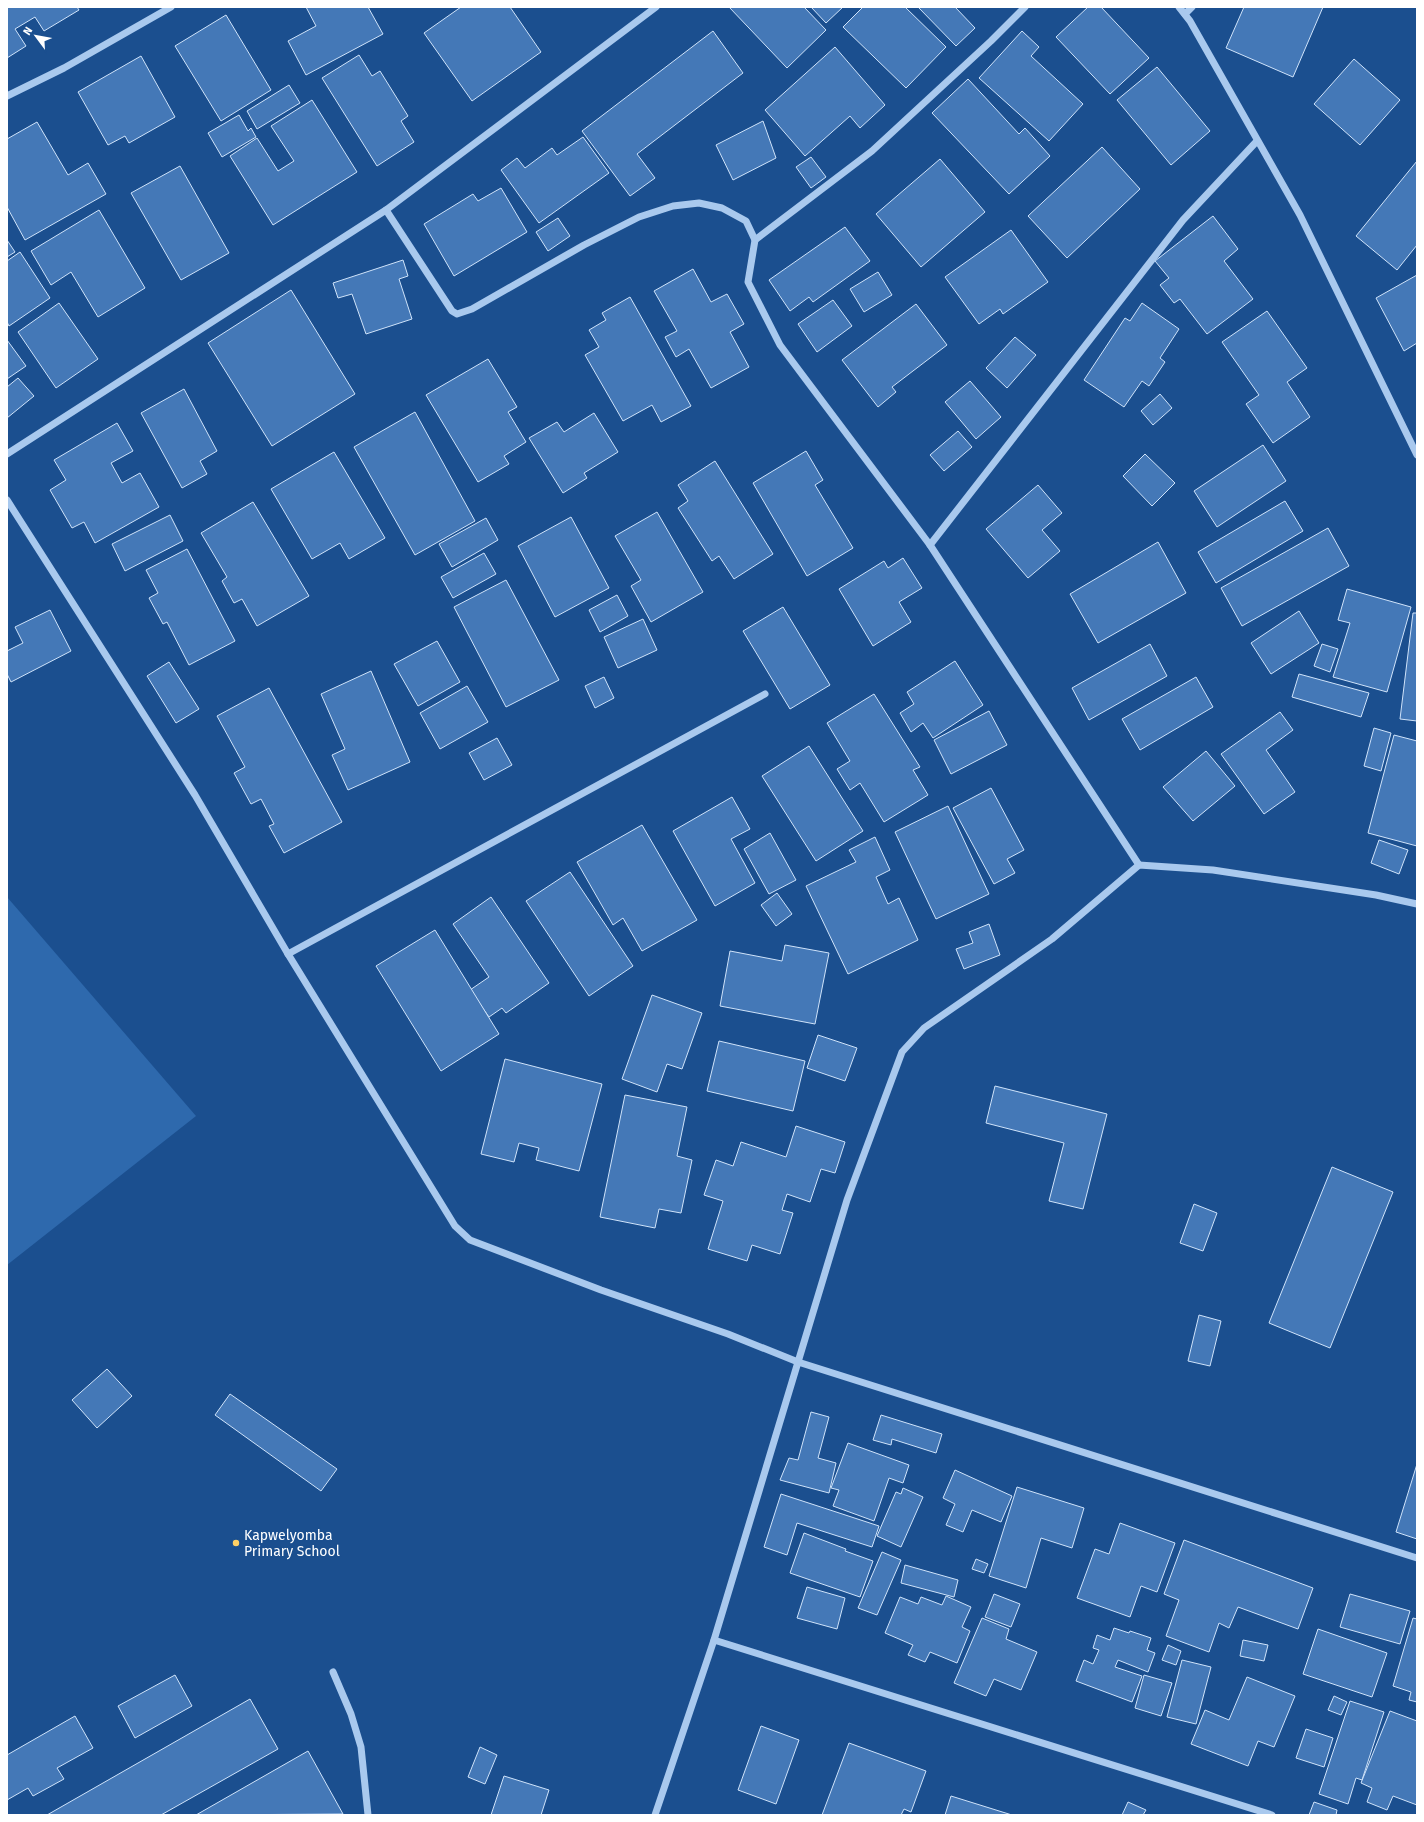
<svg xmlns="http://www.w3.org/2000/svg" width="1424" height="1822" font-family="'Fira Sans',sans-serif">
<style>
.garden{fill:#2e69ad}
.building{fill:#4478b7;stroke:#cfe3fa}
.lines{fill:none;stroke-linecap:round;stroke-linejoin:round}
.minor{stroke:#a9c9ee;stroke-width:7}
.poi-dot{fill:#ffd166;stroke:#1b4f8f;stroke-width:1.5}
.labels{text-anchor:middle;dominant-baseline:central;stroke-width:3;stroke-linejoin:round;paint-order:stroke}
.poi-label{font-size:14px;fill:#fff;stroke:#1b4f8f;text-anchor:start}
</style>
<rect width="100%" height="100%" fill="#1b4f8f"/>
<!-- garden -->
<polygon class="garden" points="7,897 196,1116 7,1265"/>
<!-- building -->
<g class="building">
<polygon points="7,7 77,7 79,10 44,31 35,17 15,29 26,46 7,58"/>
<polygon points="306,7 368,7 383,34 306,75 288,41 316,26"/>
<polygon points="461,7 510,7 541,52 472,101 424,33"/>
<polygon points="729,7 804,7 826,30 787,68"/>
<polygon points="811,7 843,7 826,23"/>
<polygon points="863,7 905,7 946,47 906,88 843,27"/>
<polygon points="918,7 955,7 975,28 956,46"/>
<polygon points="1088,7 1101,7 1149,58 1110,94 1056,37"/>
<polygon points="1244,7 1323,7 1293,77 1226,48"/>
<polygon points="226,15 271,90 221,121 175,46"/>
<polygon points="713,31 743,73 637,154 655,178 630,196 582,131"/>
<polygon points="1022,31 1039,47 1031,56 1083,104 1049,141 979,78"/>
<polygon points="835,47 885,105 860,128 850,116 805,156 765,110"/>
<polygon points="359,55 372,76 380,71 408,116 401,121 414,142 377,166 322,78"/>
<polygon points="141,56 175,117 129,143 125,136 108,145 78,92"/>
<polygon points="1354,59 1400,100 1360,145 1314,104"/>
<polygon points="1157,67 1210,131 1171,165 1117,100"/>
<polygon points="968,79 1019,134 1025,128 1050,156 1009,194 932,113"/>
<polygon points="289,85 300,103 257,129 247,111"/>
<polygon points="312,100 357,172 273,225 230,156 257,138 278,171 294,161 271,126"/>
<polygon points="239,115 248,131 251,128 256,137 222,157 208,133"/>
<polygon points="763,121 776,158 733,180 716,145"/>
<polygon points="37,122 68,175 88,163 106,194 25,240 7,207 7,139"/>
<polygon points="583,137 609,173 539,223 501,170 517,158 525,168 552,148 557,155"/>
<polygon points="1102,147 1140,189 1067,258 1028,216"/>
<polygon points="811,157 826,177 811,188 796,167"/>
<polygon points="940,159 985,212 921,267 876,214"/>
<polygon points="1417,161 1417,245 1397,270 1356,236"/>
<polygon points="180,166 229,253 181,280 131,193"/>
<polygon points="501,188 527,232 454,276 424,224 473,194 478,201"/>
<polygon points="99,210 145,288 98,317 71,272 51,285 31,251"/>
<polygon points="1213,216 1238,249 1224,261 1253,299 1207,334 1180,299 1174,303 1160,285 1169,278 1155,261"/>
<polygon points="558,218 570,236 548,251 536,232"/>
<polygon points="845,227 870,261 813,302 809,297 790,311 769,280"/>
<polygon points="1011,230 1048,282 1003,314 1000,309 979,324 945,277"/>
<polygon points="7,240 15,252 7,257"/>
<polygon points="20,252 50,298 9,326 7,322 7,261"/>
<polygon points="403,260 408,276 399,279 412,319 366,334 352,294 338,298 333,283"/>
<polygon points="693,269 711,302 727,294 744,324 730,332 749,367 711,388 689,349 676,357 665,337 677,331 654,291"/>
<polygon points="878,272 892,295 864,312 850,289"/>
<polygon points="1417,275 1417,343 1404,351 1376,298"/>
<polygon points="291,290 355,394 272,446 208,343"/>
<polygon points="630,297 691,406 661,422 652,405 623,421 585,355 599,347 589,330 606,320 602,313"/>
<polygon points="833,300 852,326 817,352 798,324"/>
<polygon points="59,303 98,359 56,388 18,332"/>
<polygon points="1142,303 1179,329 1160,358 1165,362 1149,386 1142,381 1124,407 1084,380 1125,318 1130,321"/>
<polygon points="916,304 947,345 892,387 896,392 878,407 842,360"/>
<polygon points="1267,311 1307,368 1287,382 1310,417 1273,443 1246,404 1259,395 1222,342"/>
<polygon points="1015,337 1036,355 1007,388 986,368"/>
<polygon points="7,340 26,366 7,379"/>
<polygon points="488,359 517,407 508,412 526,442 504,456 509,464 478,482 426,395"/>
<polygon points="18,378 34,396 7,418 7,387"/>
<polygon points="970,381 1001,417 976,439 945,402"/>
<polygon points="184,389 217,451 200,461 207,474 182,488 141,413"/>
<polygon points="1160,394 1172,408 1153,425 1141,411"/>
<polygon points="415,412 475,521 415,555 354,447"/>
<polygon points="594,413 618,452 584,473 587,478 563,493 529,438 557,422 564,432"/>
<polygon points="117,423 133,451 111,463 122,483 140,473 159,507 95,543 84,522 72,528 50,490 66,480 54,460"/>
<polygon points="958,431 972,447 944,471 930,455"/>
<polygon points="1263,445 1286,481 1217,527 1194,491"/>
<polygon points="806,451 823,480 815,485 853,548 807,576 753,483"/>
<polygon points="334,452 385,538 349,559 340,543 312,559 271,489"/>
<polygon points="1145,454 1175,483 1152,506 1123,476"/>
<polygon points="715,461 773,554 734,579 719,556 712,561 678,508 688,501 678,485"/>
<polygon points="1038,485 1062,513 1042,530 1060,551 1028,578 986,529"/>
<polygon points="1285,501 1303,531 1216,583 1198,552"/>
<polygon points="253,502 309,596 257,626 242,599 234,603 222,581 227,577 201,533"/>
<polygon points="657,512 703,592 651,622 631,586 641,580 615,536"/>
<polygon points="170,515 183,541 125,571 112,544"/>
<polygon points="571,517 609,588 555,617 518,546"/>
<polygon points="486,518 498,540 452,567 439,544"/>
<polygon points="1328,528 1349,566 1242,626 1221,588"/>
<polygon points="1158,542 1186,593 1098,643 1070,594"/>
<polygon points="187,549 235,641 189,665 167,622 163,624 149,598 158,593 146,570"/>
<polygon points="484,553 496,574 453,598 441,577"/>
<polygon points="903,558 922,588 899,602 911,622 873,646 839,589 884,561 888,568"/>
<polygon points="506,580 559,680 506,707 454,607"/>
<polygon points="1347,589 1411,607 1387,692 1333,677 1350,623 1338,620"/>
<polygon points="617,595 628,616 600,632 589,610"/>
<polygon points="783,607 830,685 790,709 743,631"/>
<polygon points="50,610 71,651 11,682 7,674 7,651 23,643 15,627"/>
<polygon points="1299,611 1319,643 1271,674 1251,643"/>
<polygon points="1413,613 1417,613 1417,721 1400,719"/>
<polygon points="643,619 657,650 618,668 604,637"/>
<polygon points="437,641 460,682 418,706 394,664"/>
<polygon points="1150,644 1167,676 1089,720 1072,688"/>
<polygon points="1322,644 1338,649 1330,672 1314,666"/>
<polygon points="955,661 983,705 933,738 923,723 911,732 900,713 914,704 907,692"/>
<polygon points="169,662 199,709 176,723 147,676"/>
<polygon points="371,671 410,762 348,790 332,755 345,749 321,694"/>
<polygon points="1299,674 1369,693 1361,717 1292,697"/>
<polygon points="604,677 614,698 595,708 585,686"/>
<polygon points="1196,677 1213,707 1140,750 1122,719"/>
<polygon points="467,686 488,722 440,749 420,713"/>
<polygon points="269,688 342,822 284,853 269,826 274,824 261,799 251,804 234,773 245,767 217,716"/>
<polygon points="874,694 920,767 913,770 928,795 884,822 860,783 850,790 837,769 850,761 827,723"/>
<polygon points="989,711 1007,745 951,774 934,740"/>
<polygon points="1280,712 1293,730 1266,750 1295,792 1264,814 1221,754"/>
<polygon points="1374,728 1391,733 1381,771 1364,766"/>
<polygon points="1394,735 1417,741 1417,846 1368,833"/>
<polygon points="497,738 512,765 484,780 469,753"/>
<polygon points="809,746 863,831 816,861 762,776"/>
<polygon points="1206,751 1235,786 1193,821 1163,787"/>
<polygon points="991,788 1024,850 1007,859 1015,873 994,884 953,808"/>
<polygon points="732,797 750,829 731,839 755,883 715,906 673,831"/>
<polygon points="948,806 989,894 936,919 895,832"/>
<polygon points="642,825 697,920 642,951 623,918 613,925 577,862"/>
<polygon points="770,833 796,880 769,894 744,849"/>
<polygon points="875,837 890,870 876,877 888,904 899,898 918,940 848,974 806,886 856,862 849,850"/>
<polygon points="1379,840 1408,850 1399,874 1371,863"/>
<polygon points="570,872 633,966 589,996 526,901"/>
<polygon points="777,893 792,914 776,926 761,905"/>
<polygon points="491,897 549,983 506,1013 502,1008 489,1017 470,990 489,977 453,924"/>
<polygon points="989,924 1000,955 964,969 956,949 973,943 969,932"/>
<polygon points="435,930 499,1034 441,1071 376,966"/>
<polygon points="785,945 829,953 815,1024 720,1006 730,951 782,961"/>
<polygon points="652,995 702,1013 682,1069 667,1064 657,1092 622,1079"/>
<polygon points="818,1035 857,1048 845,1081 807,1068"/>
<polygon points="719,1041 805,1061 793,1111 707,1091"/>
<polygon points="505,1059 602,1084 579,1171 536,1160 539,1148 519,1143 514,1162 481,1154"/>
<polygon points="995,1086 1107,1114 1083,1209 1049,1201 1064,1143 986,1123"/>
<polygon points="625,1095 687,1107 677,1156 692,1160 681,1213 659,1209 655,1228 600,1217"/>
<polygon points="796,1126 845,1142 835,1173 821,1169 810,1202 787,1194 782,1210 793,1213 780,1254 752,1245 747,1261 708,1249 723,1201 704,1195 716,1160 733,1166 741,1142 786,1157"/>
<polygon points="1332,1167 1393,1192 1330,1348 1269,1323"/>
<polygon points="1194,1204 1217,1213 1203,1251 1180,1243"/>
<polygon points="1199,1315 1221,1321 1210,1366 1188,1361"/>
<polygon points="107,1369 132,1396 97,1428 72,1400"/>
<polygon points="230,1394 337,1469 321,1491 215,1415"/>
<polygon points="811,1412 829,1417 818,1458 836,1463 829,1493 780,1480 789,1458 798,1460"/>
<polygon points="881,1415 942,1434 936,1453 892,1439 891,1445 873,1440"/>
<polygon points="848,1443 909,1465 903,1483 889,1478 874,1521 833,1506 839,1490 831,1488"/>
<polygon points="1417,1464 1417,1539 1396,1532"/>
<polygon points="955,1470 1012,1496 1001,1522 972,1510 963,1532 946,1525 955,1504 943,1498"/>
<polygon points="1017,1487 1084,1508 1072,1548 1041,1538 1026,1588 989,1576"/>
<polygon points="903,1488 923,1497 901,1547 877,1536 896,1492 901,1494"/>
<polygon points="781,1494 879,1526 872,1547 797,1523 787,1555 764,1547"/>
<polygon points="1120,1523 1175,1543 1157,1592 1141,1586 1130,1617 1077,1598 1095,1549 1109,1554"/>
<polygon points="804,1533 846,1549 845,1551 873,1561 860,1597 790,1573"/>
<polygon points="1184,1540 1313,1588 1298,1629 1238,1607 1229,1628 1219,1623 1209,1652 1166,1636 1179,1600 1164,1594"/>
<polygon points="882,1552 901,1560 877,1615 858,1608"/>
<polygon points="976,1559 988,1564 984,1573 972,1569"/>
<polygon points="905,1565 958,1580 954,1597 901,1583"/>
<polygon points="807,1587 845,1598 837,1629 797,1618"/>
<polygon points="994,1594 1020,1604 1011,1627 985,1617"/>
<polygon points="1350,1594 1410,1611 1400,1644 1340,1627"/>
<polygon points="946,1596 971,1607 962,1627 970,1631 957,1663 930,1652 925,1662 908,1655 913,1645 885,1633 900,1597 918,1604 921,1597 942,1605"/>
<polygon points="982,1618 1009,1629 1006,1639 1037,1652 1021,1690 994,1679 986,1696 954,1683"/>
<polygon points="1413,1618 1417,1619 1417,1702 1409,1700 1411,1692 1393,1686"/>
<polygon points="1114,1628 1129,1633 1130,1631 1151,1638 1147,1650 1155,1653 1148,1672 1118,1660 1115,1667 1142,1676 1132,1702 1076,1681 1084,1660 1093,1664 1099,1650 1093,1648 1097,1635 1110,1640"/>
<polygon points="1318,1629 1387,1653 1372,1697 1303,1674"/>
<polygon points="1243,1640 1268,1645 1264,1661 1240,1656"/>
<polygon points="1168,1645 1181,1651 1176,1665 1162,1660"/>
<polygon points="1182,1660 1211,1667 1196,1724 1167,1717"/>
<polygon points="175,1675 192,1706 135,1738 118,1706"/>
<polygon points="1144,1675 1172,1683 1161,1716 1135,1708"/>
<polygon points="1247,1677 1295,1696 1274,1747 1258,1741 1248,1766 1191,1744 1205,1710 1229,1720"/>
<polygon points="1334,1696 1347,1702 1341,1715 1328,1710"/>
<polygon points="250,1699 278,1749 161,1815 47,1815"/>
<polygon points="1350,1701 1384,1712 1362,1780 1356,1778 1348,1804 1319,1794"/>
<polygon points="1390,1711 1417,1721 1417,1805 1393,1796 1387,1810 1367,1802 1372,1788 1361,1783"/>
<polygon points="75,1716 93,1748 57,1768 64,1779 33,1796 28,1788 7,1800 7,1755"/>
<polygon points="761,1726 799,1740 776,1804 738,1790"/>
<polygon points="1306,1729 1333,1738 1324,1767 1296,1758"/>
<polygon points="849,1743 926,1771 911,1812 904,1809 901,1815 822,1815"/>
<polygon points="480,1747 497,1755 485,1784 468,1777"/>
<polygon points="308,1751 343,1814 196,1815"/>
<polygon points="504,1776 549,1790 541,1815 491,1815"/>
<polygon points="951,1796 1012,1815 945,1815"/>
<polygon points="1128,1802 1146,1810 1143,1815 1122,1815"/>
<polygon points="1314,1802 1337,1810 1336,1815 1309,1815"/>
</g>
<g class="lines">
<!-- minor -->
<g class="minor">
<polyline points="1179,7 1190,21 1300,215 1417,455"/>
<polyline points="1185,14 1192,7"/>
<polyline points="7,96 64,68 171,7"/>
<polyline points="386,210 452,311 457,314 472,309 584,245 639,217 673,206 699,203 722,208 746,221 755,240 748,282 780,345 930,545 1139,865"/>
<polyline points="755,240 872,151 991,41 1025,7"/>
<polyline points="7,454 386,210 656,7"/>
<polyline points="7,500 195,795 288,954 455,1226 470,1240 601,1290 728,1334 798,1362 1417,1558"/>
<polyline points="930,545 1183,220 1257,141"/>
<polyline points="288,954 765,694"/>
<polyline points="714,1640 1272,1815"/>
<polyline points="333,1672 351,1714 361,1747 368,1815"/>
<polyline points="655,1815 714,1640 847,1200 902,1052 924,1028 1052,939 1139,865 1213,870 1376,895 1417,904"/>
</g>
</g>
<!-- markers -->
<circle class="poi-dot" cx="236" cy="1543" r="4"/>
<g class="labels">
<!-- poi labels -->
<g class="poi-label">
<text x="244" y="1535">Kapwelyomba<tspan x="244" dy="16">Primary School</tspan></text>
</g>
</g>
<!-- border -->
<rect width="1424" height="1822" fill="none" stroke="#ffffff" stroke-width="16"/>
<!-- north arrow -->
<g transform="translate(36 36) rotate(302)" stroke="#1b4f8f" stroke-width="3" paint-order="stroke">
<path d="M0-3L7 15L0 10L-7 15Z" fill="#ffffff"/>
<text y="-6" font-size="11" font-weight="bold" text-anchor="middle" fill="#ffffff">N</text>
</g>
</svg>
